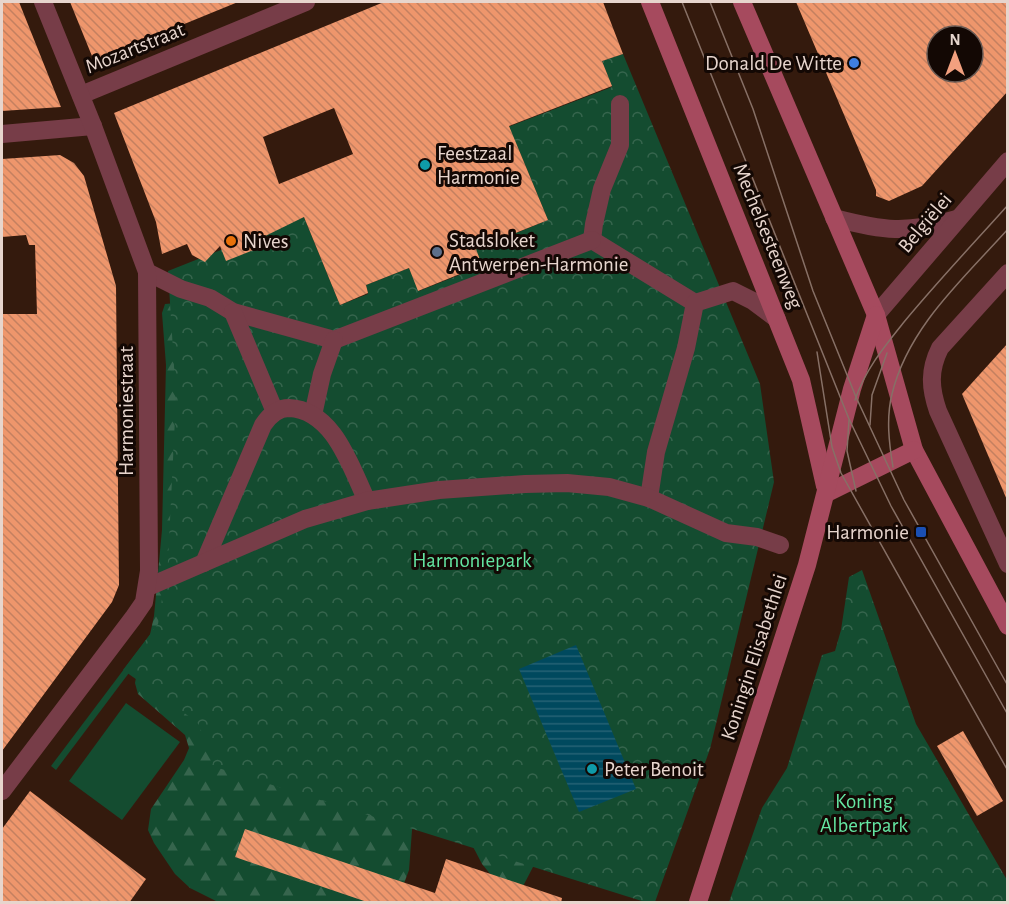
<svg xmlns="http://www.w3.org/2000/svg" width="1009" height="904" font-family="'Alegreya Sans',sans-serif">
<style>
.green{fill:#144c30}
.forest{fill:url(#forest-firs)}
.park{fill:url(#park-crowns)}
.water{fill:url(#water-rules)}
.building{fill:url(#building-back-hatch);fill-rule:evenodd}
.lines{fill:none;stroke-linecap:round;stroke-linejoin:round}
.pedestrian{stroke:#773d48;stroke-width:18}
.minor{stroke:#773d48;stroke-width:18}
.tertiary{stroke:#773d48;stroke-width:18}
.secondary{stroke:#a64a5e;stroke-width:18}
.tram{stroke:#877066;stroke-width:1.5}
.shop-dot{fill:#3f7fe0;stroke:#130804;stroke-width:2}
.culture-dot{fill:#0f9aa8;stroke:#130804;stroke-width:2}
.food-dot{fill:#e8710a;stroke:#130804;stroke-width:2}
.service-dot{fill:#5c6f8a;stroke:#130804;stroke-width:2}
.transit-dot{fill:#1a4fb4;stroke:#130804;stroke-width:2}
.labels{text-anchor:middle;dominant-baseline:central;stroke-width:6;stroke-linejoin:round;paint-order:stroke}
.street-label{font-size:21px;fill:#e7d5cd;stroke:#130804}
.poi-label{font-size:21px;fill:#e7d5cd;stroke:#130804;text-anchor:start}
.park-label{font-size:21px;fill:#64e6a2;stroke:#130804}
</style>
<defs>
<pattern id="forest-firs" width="22" height="20" patternUnits="userSpaceOnUse" patternTransform="scale(1.5)"><rect width="22" height="20" fill="#144c30"/><path d="M5 1l3.5 6h-7zM16 11l3.5 6h-7z" fill="#36654d"/></pattern>
<pattern id="park-crowns" width="20" height="18" patternUnits="userSpaceOnUse" patternTransform="scale(1.5)"><rect width="20" height="18" fill="#144c30"/><path d="M2 6a3 3 0 1 1 6 0M12 15a3 3 0 1 1 6 0" fill="none" stroke="#36654d"/></pattern>
<pattern id="water-rules" width="6" height="5" patternUnits="userSpaceOnUse" patternTransform="scale(1.5)"><rect width="6" height="5" fill="#00495e"/><path d="M0 2.5h6" fill="none" stroke="#256274"/></pattern>
<pattern id="building-back-hatch" width="6" height="6" patternUnits="userSpaceOnUse" patternTransform="scale(1.5)"><rect width="6" height="6" fill="#ee966c"/><path d="M-1 5l2 2M0 0l6 6M5-1l2 2" fill="none" stroke="#c48060"/></pattern>
</defs>
<rect width="100%" height="100%" fill="#341a0d"/>
<!-- green -->
<g class="green">
<polygon points="158,624 165,625 56,770 51,766"/>
<polygon points="126,703 180,742 122,820 69,781"/>
</g>
<!-- forest -->
<polygon class="forest" points="177,303 546,842 521,890 501,887 482,864 467,835 413,817 409,870 397,902 218,902 190,888 175,874 154,843 148,830 151,809 184,760 189,748 185,735 138,694 135,683 138,667 148,644 154,616 162,530 166,365 162,313 165,304"/>
<!-- park -->
<g class="park">
<polygon points="623,54 760,384 774,482 710,749 655,902 645,902 212,766 214,758 197,722 123,670 158,624 168,561 176,398 168,271 304,217 340,305 368,294 366,285 409,268 419,291 482,266 472,241 519,232 548,220 516,143 514,142 508,127 612,87 602,61"/>
<polygon points="862,570 916,724 1007,880 1007,902 729,902 762,808 787,768 822,655 835,651 841,630 849,577"/>
</g>
<!-- water -->
<polygon class="water" points="576,645 636,789 579,812 519,669"/>
<!-- building -->
<g class="building">
<polygon points="2,2 19,2 61,107 2,111"/>
<polygon points="70,2 238,2 94,61"/>
<path d="M 384,2 L 603,2 L 623,54 L 602,61 L 612,86 L 509,126 L 548,220 L 476,249 L 482,265 L 418,291 L 409,268 L 366,285 L 368,293 L 340,305 L 304,217 L 253,242 L 256,249 L 226,261 L 220,246 L 205,262 L 192,255 L 187,244 L 162,254 L 156,222 L 114,113 ZM 334,108 L 353,154 L 279,184 L 263,137 Z"/>
<path d="M 796,2 L 1008,2 L 1008,91 L 922,186 L 889,201 L 876,196 L 876,190 ZM 937,36 L 973,36 L 973,72 L 937,72 Z"/>
<polygon points="60,155 74,163 84,176 116,286 119,585 112,602 2,751 2,314 37,314 35,245 29,245 26,235 2,237 2,159"/>
<polygon points="1008,343 1008,500 1007,500 962,394"/>
<polygon points="963,731 1003,801 977,816 937,746"/>
<polygon points="30,791 146,879 129,903 2,903 2,829"/>
<polygon points="245,829 435,893 446,859 562,898 561,903 370,903 235,857"/>
</g>
<g class="lines">
<!-- pedestrian -->
<g class="pedestrian">
<polyline points="592,240 594,224 602,189 620,145 620,104"/>
<polyline points="592,240 695,303"/>
<polyline points="147,272 181,289 210,298 233,312 334,340 592,240"/>
<polyline points="233,312 275,412"/>
<polyline points="313,415 322,374 334,340"/>
<polyline points="649,498 656,452 686,348 695,303 733,291 753,301 777,319"/>
<path d="M 204,563 L 263,425 C 269,416 278,408 289,408 C 334,410 351,468 367,501"/>
<polyline points="148,587 305,519 367,501 439,490 525,484 567,483 609,487 649,498 726,533 757,537 780,545"/>
</g>
<!-- minor -->
<g class="minor">
<polyline points="81,95 306,2"/>
<polyline points="2,134 93,126"/>
<polyline points="2,791 133,618 144,602 149,571 147,272 93,126 43,2"/>
</g>
<!-- tertiary -->
<g class="tertiary">
<path d="M 834,218 C 884,231 906,234 957,219"/>
<path d="M 1008,273 L 940,348 C 929,370 930,388 938,411 L 1008,564"/>
<polyline points="876,315 1008,161"/>
</g>
<!-- secondary -->
<g class="secondary">
<polyline points="650,2 801,380 825,486"/>
<polyline points="742,2 876,315 914,450 1008,626"/>
<polyline points="827,493 914,450"/>
<polyline points="698,902 807,565 852,389 876,315"/>
</g>
<!-- tram -->
<g class="tram">
<polyline points="682,2 849,419 891,506 1008,715"/>
<polyline points="710,2 753,109 813,291 856,397 904,500 1008,686"/>
<polyline points="817,352 832,447 841,473 1008,771"/>
<path d="M 855,400 C 865,370 884,347 904,322 C 937,282 973,244 1008,205"/>
<polyline points="849,420 847,451 856,491"/>
<polyline points="870,425 872,395 887,353"/>
<path d="M 893,467 C 889,443 886,418 892,394 C 908,327 964,278 1008,229"/>
</g>
</g>
<!-- markers -->
<circle class="shop-dot" cx="854" cy="63" r="6"/>
<g class="culture-dot">
<circle cx="425" cy="165" r="6"/>
<circle cx="592" cy="769" r="6"/>
</g>
<circle class="food-dot" cx="231" cy="241" r="6"/>
<circle class="service-dot" cx="437" cy="252" r="6"/>
<rect class="transit-dot" x="915" y="526" width="12" height="12" rx="3"/>
<g class="labels">
<!-- street labels -->
<g class="street-label">
<text transform="translate(135 48) rotate(-22)">Mozartstraat</text>
<text transform="translate(925 223) rotate(-50)">Belgiëlei</text>
<text transform="translate(768 236) rotate(68)">Mechelsesteenweg</text>
<text transform="translate(126 411) rotate(-90)">Harmoniestraat</text>
<text transform="translate(754 657) rotate(-72)">Koningin Elisabethlei</text>
</g>
<!-- poi labels -->
<g class="poi-label">
<text x="842" y="63" text-anchor="end">Donald De Witte</text>
<text x="437" y="153">Feestzaal<tspan x="437" dy="24">Harmonie</tspan></text>
<text x="449" y="240">Stadsloket<tspan x="449" dy="24">Antwerpen-Harmonie</tspan></text>
<text x="243" y="241">Nives</text>
<text x="909" y="532" text-anchor="end">Harmonie</text>
<text x="604" y="769">Peter Benoit</text>
</g>
<!-- park labels -->
<g class="park-label">
<text x="472" y="560">Harmoniepark</text>
<text x="864" y="801">Koning<tspan x="864" dy="24">Albertpark</tspan></text>
</g>
</g>
<!-- border -->
<rect width="1009" height="904" fill="none" stroke="#e7d5cd" stroke-width="6"/>
<!-- north arrow -->
<g transform="translate(955 54)"><circle r="28" fill="#130804" stroke="#685a54" stroke-width="1.5"/>
<path d="M0-4.5L10 22L0 15L-10 22Z" fill="#f2a07f"/>
<text y="-9" font-size="16" font-weight="bold" text-anchor="middle" fill="#e7d5cd">N</text>
</g>
</svg>
